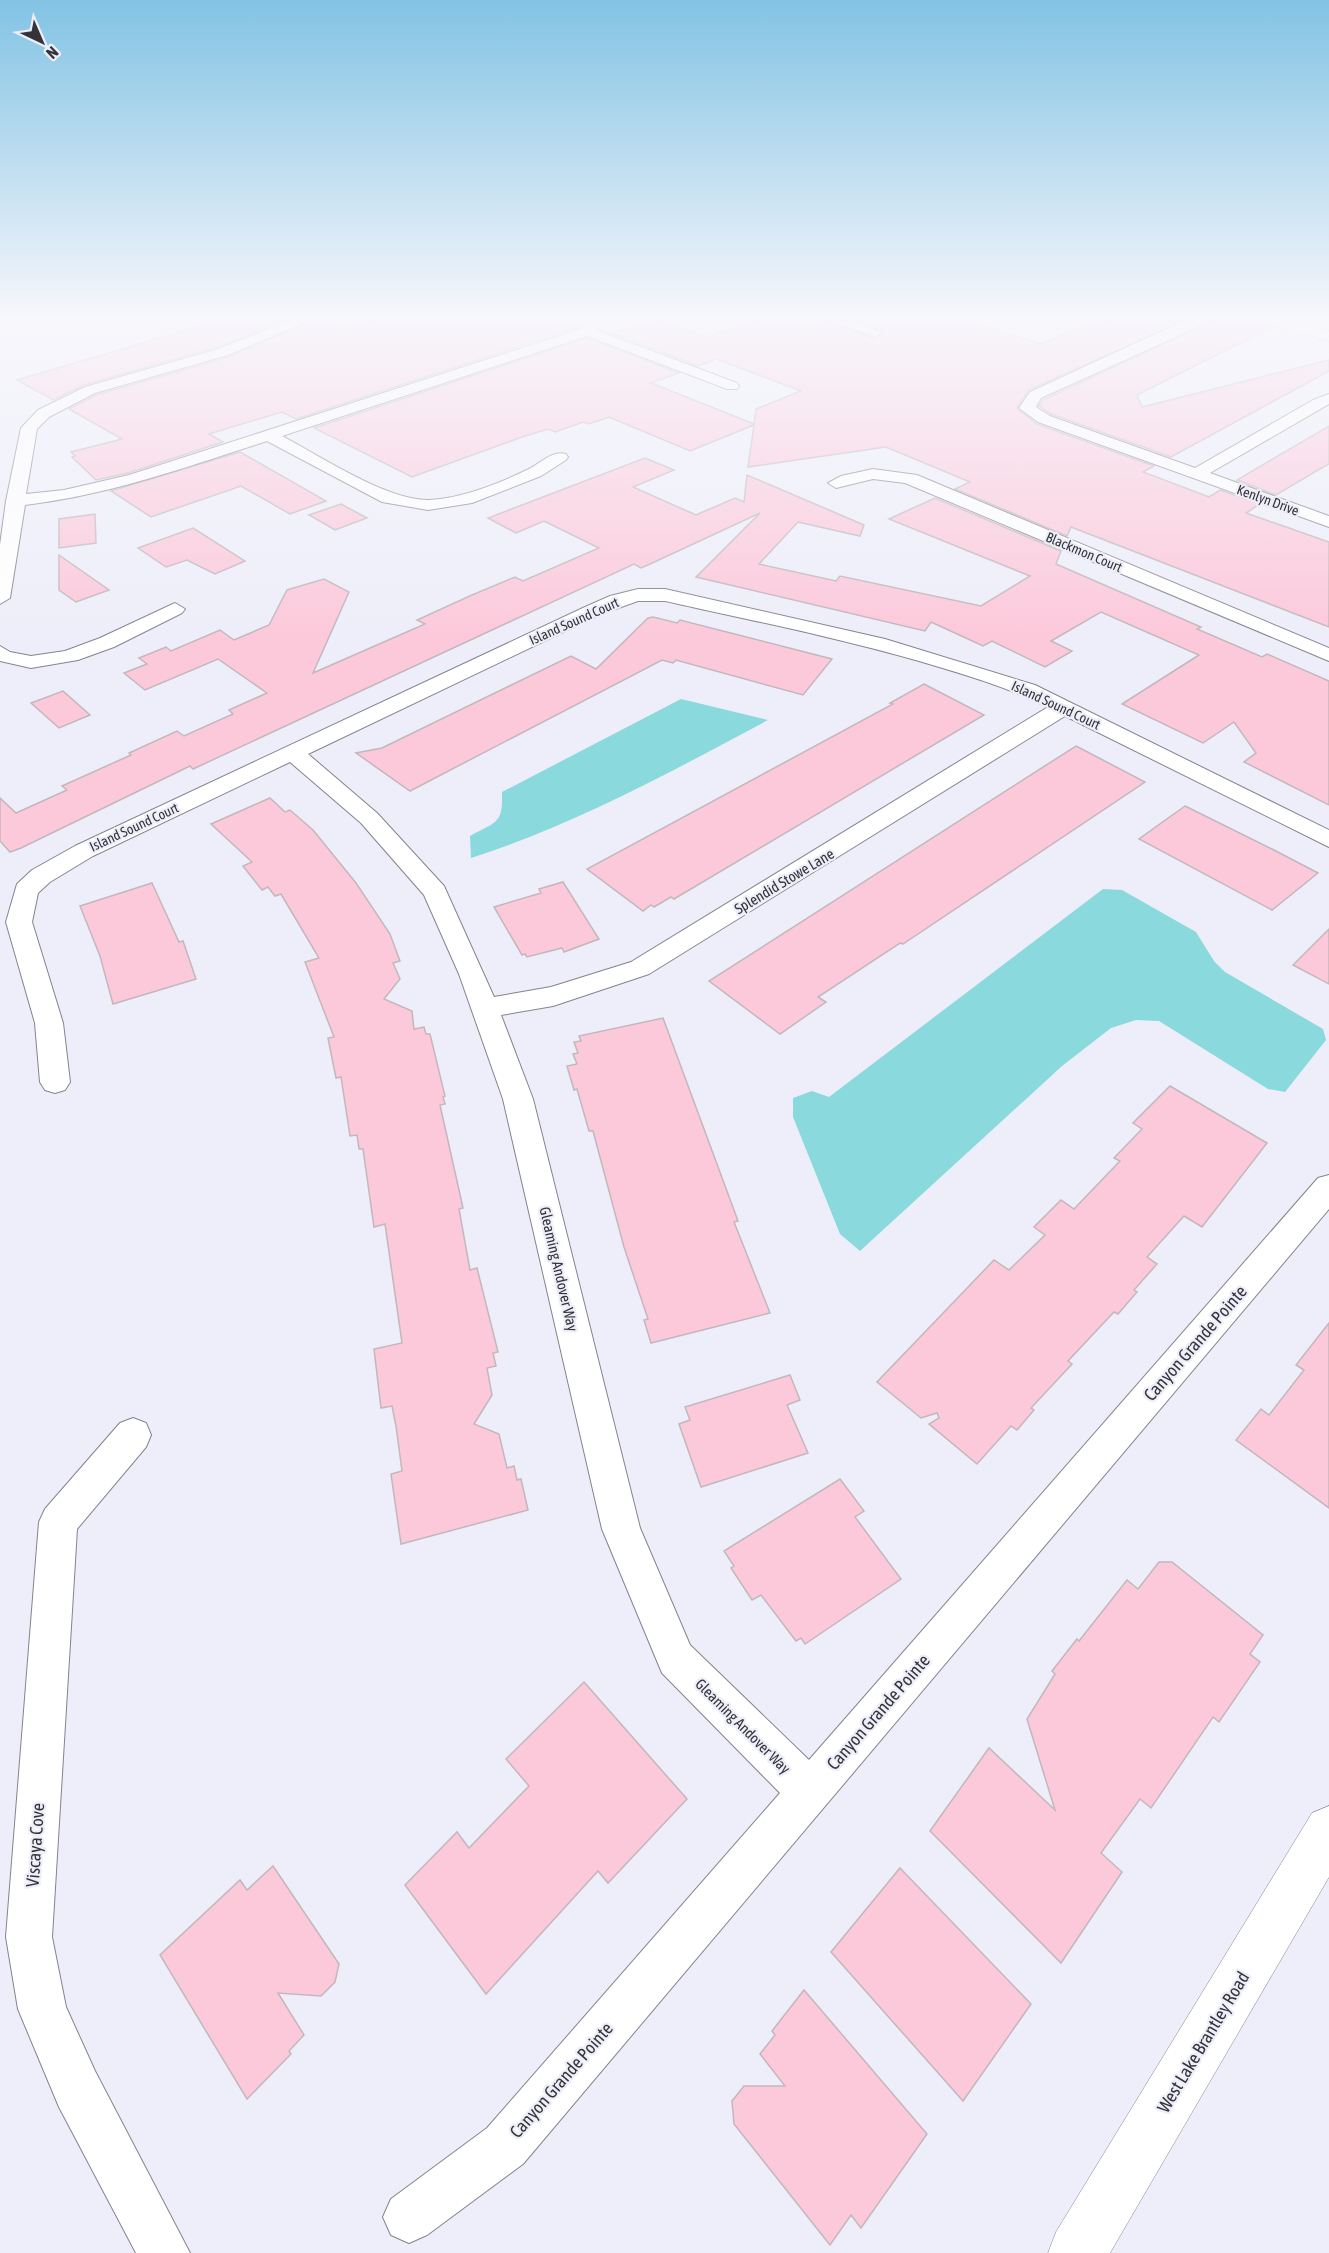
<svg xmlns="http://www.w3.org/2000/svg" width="1329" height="2253" font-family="'Asap Condensed',sans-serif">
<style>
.water{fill:#89d9dd}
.building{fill:#fcc9db;stroke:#c3b7bb;stroke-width:1.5}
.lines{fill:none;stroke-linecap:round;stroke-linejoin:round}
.street-casing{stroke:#83848e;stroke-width:2}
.secondary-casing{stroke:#83848e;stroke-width:1}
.street{fill:#fff;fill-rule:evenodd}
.secondary{fill:#fff;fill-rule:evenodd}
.labels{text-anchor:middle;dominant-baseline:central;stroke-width:4.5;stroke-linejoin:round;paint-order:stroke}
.far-street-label{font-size:14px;fill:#343438;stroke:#edeef9}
.street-label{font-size:15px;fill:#343438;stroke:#edeef9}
.near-street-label{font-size:18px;fill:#343438;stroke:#edeef9}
</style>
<rect width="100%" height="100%" fill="#edeef9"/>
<!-- water -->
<g class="water">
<path d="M 681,699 L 768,720 C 671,772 576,824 471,858 L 470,836 C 497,821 503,824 502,792 Z"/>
<polygon points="1103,889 1122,890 1196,932 1214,961 1225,972 1323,1029 1326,1040 1285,1092 1268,1089 1159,1021 1136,1020 1111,1028 1062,1066 860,1251 840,1234 793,1117 793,1098 812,1091 829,1097"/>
</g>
<!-- building -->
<g class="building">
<polygon points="221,320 286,320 217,347 84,385 53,400 17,380"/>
<polygon points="313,320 345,320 346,329 377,320 547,320 579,327 296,419 282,412 209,434 223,442 128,473 96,480 72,457 75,456 71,452 122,439 69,409 96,395 229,357"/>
<polygon points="657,320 707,337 756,320 786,320 808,328 809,320 826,320 874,339 884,332 855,320 964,320 1041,344 1088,324 1096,326 1112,320 1185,320 1029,390 1017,408 1037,424 1154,466 1143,472 1209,497 1220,490 1260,504 1246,513 1329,542 1329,627 1071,527 1067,536 955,489 970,482 886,447 748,467 754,425 690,451 609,417 589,424 583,422 555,432 548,429 522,437 412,477 314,428 587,338 679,373 651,383 754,424 756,409 801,391 716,359 698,366 612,333"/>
<polygon points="1215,320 1260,320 1263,325 1272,327 1137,395 1142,407 1329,360 1329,371 1171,457 1051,414 1039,406 1043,400"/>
<polygon points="1329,426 1329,464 1318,470 1276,495 1237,480"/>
<polygon points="240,452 326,501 290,514 241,486 151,517 111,491"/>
<polygon points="645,458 674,470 633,487 696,515 735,498 744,502 747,475 864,525 860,536 798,522 759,564 836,581 840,576 981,606 1030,576 889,519 935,498 1061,551 1056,564 1201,627 1197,629 1262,657 1267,654 1329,681 1329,805 1244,762 1256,753 1234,722 1203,743 1122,704 1199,655 1101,612 1051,641 1072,651 1045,667 992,641 983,646 931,622 925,631 696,577 760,513 648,565 641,568 634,564 193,769 190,766 21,848 10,852 0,841 0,798 16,813 67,790 62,786 131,755 129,753 177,731 184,736 233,714 229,710 267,693 218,659 145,690 124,673 147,664 139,658 166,647 171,651 220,630 234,640 269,625 287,590 324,579 349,592 313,673 425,624 417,620 472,595 515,577 523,581 599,548 544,521 516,533 488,518"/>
<polygon points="341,504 367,518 335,530 309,515"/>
<polygon points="95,514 96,543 59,548 59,519"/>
<polygon points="193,528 245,561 215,574 187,560 166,567 138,548"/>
<polygon points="59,555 109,590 76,602 59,590"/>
<polygon points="653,617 677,623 680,620 832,659 803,695 676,660 673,663 662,660 410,791 356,753 382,748 571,656 596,669 648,618"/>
<polygon points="924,684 984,715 674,899 671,897 654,907 651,905 643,911 587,869 893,704 890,703"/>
<polygon points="63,691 90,715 59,728 31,703"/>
<polygon points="1076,746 1145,782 903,944 900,943 818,997 826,1002 780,1034 709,981"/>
<polygon points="270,798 285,812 290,810 313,830 356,883 390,934 400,961 393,963 400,979 384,999 412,1011 414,1029 424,1027 426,1034 430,1034 445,1096 443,1097 445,1104 440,1105 463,1208 459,1209 470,1270 477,1268 498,1352 493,1353 496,1366 487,1368 492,1395 474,1424 499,1434 507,1468 514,1466 517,1480 521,1479 528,1510 401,1544 391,1474 402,1471 396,1426 392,1406 381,1408 374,1349 402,1343 385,1224 374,1227 363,1149 359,1149 357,1135 350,1136 341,1077 336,1078 328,1038 334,1037 305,962 319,958 281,894 275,896 268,887 262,890 243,866 252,862 211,824"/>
<polygon points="1185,806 1272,849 1318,873 1272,910 1139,839"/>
<polygon points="563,882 599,939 564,952 562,948 527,957 525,954 522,955 494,907 541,893 539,889"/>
<polygon points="152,883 179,942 183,941 196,979 113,1004 100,956 80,906"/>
<polygon points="1329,929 1329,984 1293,965"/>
<polygon points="663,1018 738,1221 734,1222 770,1313 651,1343 644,1320 648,1319 624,1247 593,1131 589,1131 577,1089 574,1090 567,1066 577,1064 573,1054 578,1053 574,1042 581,1041 579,1036"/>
<polygon points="1170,1086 1267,1143 1202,1227 1184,1216 1147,1257 1157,1264 1134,1290 1137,1292 1118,1314 1114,1312 1068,1361 1072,1364 1031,1408 1034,1410 1017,1430 1011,1426 977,1464 929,1424 939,1418 937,1413 921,1418 877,1382 994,1260 1009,1270 1045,1235 1034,1227 1061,1200 1074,1209 1120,1161 1114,1158 1142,1129 1133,1123"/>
<polygon points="1329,1323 1329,1508 1236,1440 1261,1409 1269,1415 1304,1370 1296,1365"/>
<polygon points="790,1375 800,1400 787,1405 808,1453 701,1487 679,1424 690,1420 685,1407"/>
<polygon points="840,1479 864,1511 855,1517 901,1579 805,1644 801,1638 796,1641 761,1595 752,1600 731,1568 734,1566 724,1551"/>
<polygon points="1159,1562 1172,1562 1263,1635 1250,1654 1260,1662 1219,1722 1213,1717 1151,1808 1140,1799 1101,1853 1122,1872 1061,1963 930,1831 989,1748 1055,1810 1027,1719 1055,1674 1052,1671 1077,1639 1079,1641 1127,1580 1138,1589"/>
<polygon points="584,1682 687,1799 608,1883 598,1871 486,1994 405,1885 457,1832 469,1848 529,1786 506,1759"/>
<polygon points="273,1866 339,1964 335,1982 321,1996 278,1993 304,2035 289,2051 291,2054 247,2099 160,1955 240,1880 247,1890"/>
<polygon points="900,1868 1031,2004 963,2101 831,1952"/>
<polygon points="804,1990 927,2134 861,2228 851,2215 830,2245 734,2124 732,2101 744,2086 785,2086 760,2054 775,2035 772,2031"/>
</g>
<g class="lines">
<defs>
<g id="street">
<path d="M 292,320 L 311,320 L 228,355 L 95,393 L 49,417 L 37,429 L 26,494 L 64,490 L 129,475 L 566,334 L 582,328 L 590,320 L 605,320 L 596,330 L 737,383 L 739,386 L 737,389 L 727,389 L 587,336 L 282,436 C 320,456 386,500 428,500 C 461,499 500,483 529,469 C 541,463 552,450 566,454 L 568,457 L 566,460 L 541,476 L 472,503 L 428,510 L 382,502 L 267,441 C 187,467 109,495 25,505 L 10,598 L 0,604 L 0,545 L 6,501 L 21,428 L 38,410 L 85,387 L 218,349 Z"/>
<polygon points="828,320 849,320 882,333 875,337"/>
<polygon points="1192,320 1213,320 1041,398 1036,407 1050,416 1195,468 1313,400 1329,394 1329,404 1210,473 1329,516 1329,527 1038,422 1019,408 1030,392 1173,326"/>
<polygon points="873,469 917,475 1329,648 1329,661 905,483 873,479 836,488 828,483 841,476"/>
<path d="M 638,589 L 665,589 L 885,639 L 1035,685 L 1329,830 L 1329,847 L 1065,716 L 649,974 L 553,1006 L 501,1015 L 533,1099 L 640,1528 L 690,1645 L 809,1760 L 1318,1178 L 1329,1175 L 1329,1209 L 523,2164 L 427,2235 L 409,2243 L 391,2235 L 383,2217 L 391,2199 L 487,2128 L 780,1793 L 662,1673 L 602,1529 L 503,1099 L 459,974 L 424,895 L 361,823 L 290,762 L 93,856 L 50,882 L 38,893 L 32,922 L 63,1023 L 70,1082 L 65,1090 L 55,1093 L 45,1090 L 40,1082 L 35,1023 L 6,922 L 17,884 L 32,870 L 75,846 L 585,607 L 610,596 ZM 638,601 L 665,601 C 750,620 835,637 919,661 C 963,674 1007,687 1048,707 L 631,962 L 551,987 L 494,997 L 444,886 L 377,813 L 308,754 L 599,615 Z"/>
<polygon points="175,603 185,609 182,613 114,647 78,660 31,668 0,661 0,646 10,652 31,656 65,651 100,638"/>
<polygon points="133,1418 146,1423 151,1435 146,1447 77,1529 52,1937 66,2007 95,2071 190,2253 136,2253 59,2107 18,2009 6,1937 39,1522 45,1509 120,1423"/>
</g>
<g id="secondary">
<polygon points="1262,320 1286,320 1329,331 1329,341 1264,323"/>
<polygon points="1329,1806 1329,1877 1110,2253 1048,2253 1056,2232 1312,1813"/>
</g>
</defs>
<!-- street casing -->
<use href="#street" class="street-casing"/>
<!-- secondary casing -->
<use href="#secondary" class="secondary-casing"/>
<!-- street -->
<use href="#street" class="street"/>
<!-- secondary -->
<use href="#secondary" class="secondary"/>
</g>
<!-- sky -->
<linearGradient id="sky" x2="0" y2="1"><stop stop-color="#82c3e4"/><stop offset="0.5" stop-color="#f7f7fc"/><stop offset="1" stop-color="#f7f7fc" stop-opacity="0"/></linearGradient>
<rect width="1329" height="635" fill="url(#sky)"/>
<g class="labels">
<!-- far-street labels -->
<g class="far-street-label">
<text transform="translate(1268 500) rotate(20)">Kenlyn Drive</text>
<text transform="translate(1084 552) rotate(23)">Blackmon Court</text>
<text transform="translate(574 621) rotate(-24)">Island Sound Court</text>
<text transform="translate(1056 705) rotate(25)">Island Sound Court</text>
<text transform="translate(134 827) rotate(-25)">Island Sound Court</text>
</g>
<!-- street labels -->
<g class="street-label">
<text transform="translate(784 881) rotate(-31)">Splendid Stowe Lane</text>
<text transform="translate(559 1269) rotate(77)">Gleaming Andover Way</text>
<text transform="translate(743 1726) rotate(45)">Gleaming Andover Way</text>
</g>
<!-- near-street labels -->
<g class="near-street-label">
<text transform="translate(1195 1343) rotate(-49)">Canyon Grande Pointe</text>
<text transform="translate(878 1712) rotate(-49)">Canyon Grande Pointe</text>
<text transform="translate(35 1845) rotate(-86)">Viscaya Cove</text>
<text transform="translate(1203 2042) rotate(-59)">West Lake Brantley Road</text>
<text transform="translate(561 2080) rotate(-49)">Canyon Grande Pointe</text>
</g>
</g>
<!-- north arrow -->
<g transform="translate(42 42) rotate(136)" stroke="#edeef9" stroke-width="4.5" paint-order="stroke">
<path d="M0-4.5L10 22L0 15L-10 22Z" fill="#343438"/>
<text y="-9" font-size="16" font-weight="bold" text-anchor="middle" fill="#343438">N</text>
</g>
</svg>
